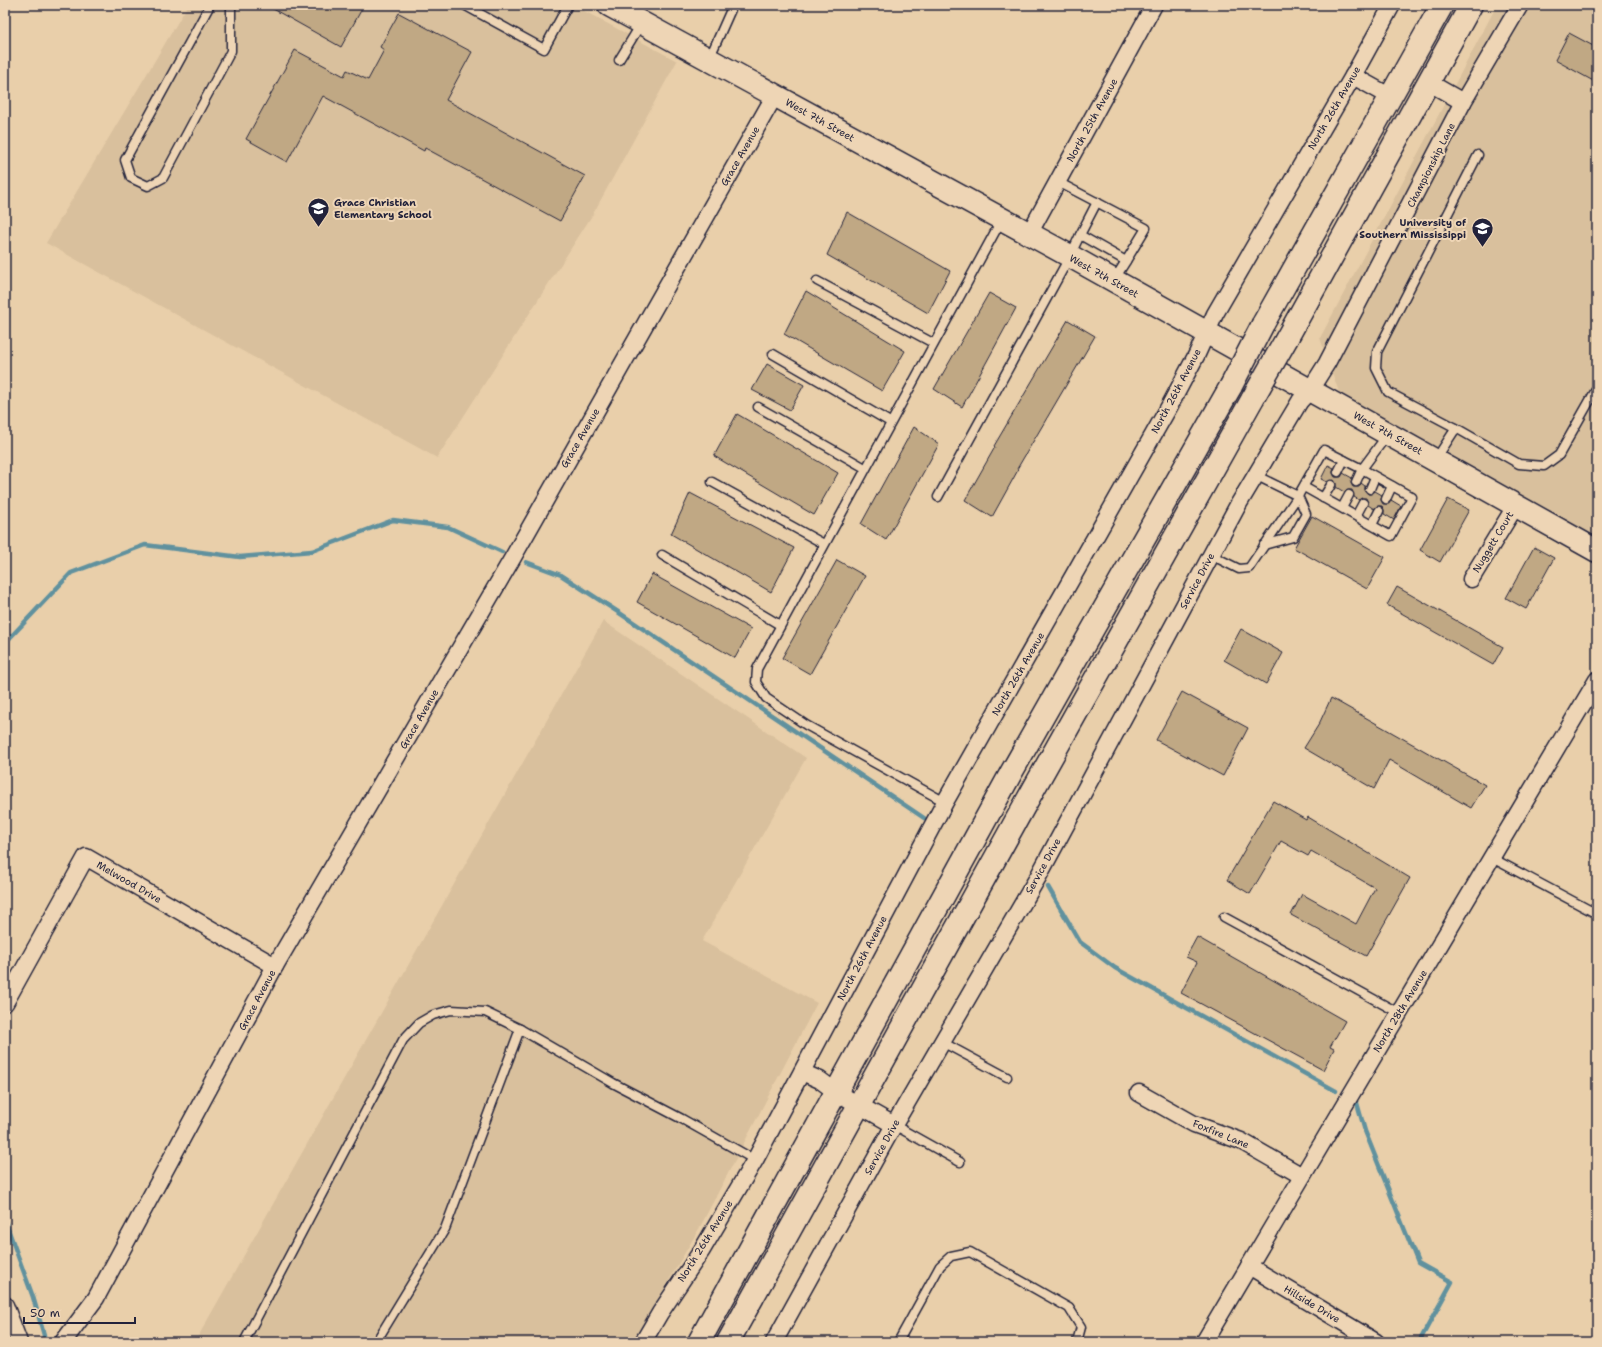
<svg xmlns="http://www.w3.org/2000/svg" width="1602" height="1347" font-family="'Shantell Sans',sans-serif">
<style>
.built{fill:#d9c09d}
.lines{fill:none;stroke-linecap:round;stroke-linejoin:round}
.stream{stroke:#60919e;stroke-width:4.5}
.building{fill:#c0a884;stroke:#22223b}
.service-casing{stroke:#22223b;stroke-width:11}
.minor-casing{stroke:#22223b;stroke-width:19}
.secondary-casing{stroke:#22223b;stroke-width:25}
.primary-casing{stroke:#22223b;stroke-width:25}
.service{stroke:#eed5b5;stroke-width:8}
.minor{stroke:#eed5b5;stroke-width:16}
.secondary{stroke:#eed5b5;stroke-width:22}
.primary{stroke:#eed5b5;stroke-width:22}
.primary-bridge-casing{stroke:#22223b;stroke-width:25;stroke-linecap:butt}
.primary-bridge{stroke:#eed5b5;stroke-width:22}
.labels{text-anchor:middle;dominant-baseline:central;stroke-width:4;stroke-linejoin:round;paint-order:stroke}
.street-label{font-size:10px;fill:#22223b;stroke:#eed5b5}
.poi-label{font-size:10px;font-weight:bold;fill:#22223b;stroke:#eed5b5;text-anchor:start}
</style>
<rect width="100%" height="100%" fill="#e9cfaa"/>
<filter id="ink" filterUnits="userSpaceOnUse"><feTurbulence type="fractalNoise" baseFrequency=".025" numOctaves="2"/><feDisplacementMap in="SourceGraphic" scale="8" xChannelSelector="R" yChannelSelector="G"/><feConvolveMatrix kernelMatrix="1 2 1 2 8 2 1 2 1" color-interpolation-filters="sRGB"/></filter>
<g filter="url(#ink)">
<!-- built -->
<g class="built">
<polygon points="188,5 573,5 677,61 593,214 437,458 46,243"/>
<polygon points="1497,5 1597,5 1597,538 1340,395 1320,338"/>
<polygon points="603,621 806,758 702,941 817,1003 700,1227 633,1342 195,1342"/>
</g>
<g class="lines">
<!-- stream -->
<g class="stream">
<polyline points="526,562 561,575 618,612 924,818"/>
<polyline points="5,643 71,573 145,545 240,557 312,551 393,520 448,527 502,552"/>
<polyline points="1048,887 1080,942 1115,968 1336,1091"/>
<polyline points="1357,1103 1365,1131 1418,1263 1452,1282 1419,1342"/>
<polyline points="5,1221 33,1297 44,1335 44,1342"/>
</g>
</g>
<!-- building -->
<g class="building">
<polygon points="266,5 364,5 341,47"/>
<polygon points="399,13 472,52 446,100 585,176 560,221 425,148 424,151 323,96 287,162 246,139 295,50 344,76 347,70 368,80 384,50 380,47"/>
<polygon points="1569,33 1597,48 1597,83 1555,60"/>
<polygon points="847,212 950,271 928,313 827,255"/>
<polygon points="806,291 905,351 882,391 784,334"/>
<polygon points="989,293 1016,308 962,407 934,389"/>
<polygon points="1068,320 1095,336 1017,469 1018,470 992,517 965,500 995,447 994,446"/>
<polygon points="767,364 804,385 790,410 752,390"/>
<polygon points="737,414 838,473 814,515 714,456"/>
<polygon points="914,427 939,444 886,540 861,524"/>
<polygon points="1328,465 1334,468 1333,473 1335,477 1341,477 1343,473 1352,478 1351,483 1353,487 1359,487 1361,483 1365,486 1365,490 1368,494 1371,494 1375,491 1382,495 1381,500 1383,504 1389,504 1391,500 1401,506 1394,520 1384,514 1384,510 1382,506 1378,506 1374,509 1368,505 1366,498 1362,498 1359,500 1354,497 1352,490 1348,490 1344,492 1336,487 1336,483 1334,480 1327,482 1321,479"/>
<polygon points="690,493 794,548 771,592 671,534"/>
<polygon points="1448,499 1469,510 1440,562 1420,550"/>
<polygon points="1312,516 1385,557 1367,589 1294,548"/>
<polygon points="1534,547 1554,558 1526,609 1506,598"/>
<polygon points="837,560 865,576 810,674 782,658"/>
<polygon points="652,574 751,629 735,658 637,602"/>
<polygon points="1397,587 1503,647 1493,665 1387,605"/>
<polygon points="1241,629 1283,653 1266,684 1224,660"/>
<polygon points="1182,692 1248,728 1223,776 1156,740"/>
<polygon points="1331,698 1485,785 1471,808 1389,760 1374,789 1304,748 1319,724"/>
<polygon points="1273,801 1306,820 1308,817 1410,878 1366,956 1291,915 1302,894 1356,924 1375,888 1311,851 1308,856 1281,841 1250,894 1227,880"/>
<polygon points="1197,937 1345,1021 1330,1047 1334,1049 1323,1070 1181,993 1197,962 1186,957"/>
</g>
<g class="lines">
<defs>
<g id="service">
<polyline points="210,5 125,160 131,178 148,186 163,178 231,51 231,5"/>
<polyline points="464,5 544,49 568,5"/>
<polyline points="709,59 733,5"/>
<polyline points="619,60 641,24"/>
<polyline points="1058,182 1146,228 1126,261"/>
<polyline points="1080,235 1097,202"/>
<polyline points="817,281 933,343"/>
<polyline points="773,354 890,422"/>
<polyline points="758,407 865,468"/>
<polyline points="1456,428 1388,392 1376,368 1377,352 1478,155"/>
<polyline points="1436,459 1456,428 1519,464 1544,466 1559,455 1597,388"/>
<polyline points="1338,472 1344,460"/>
<polyline points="712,482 824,544"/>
<polyline points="1304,487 1391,536 1412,497 1362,469 1356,482"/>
<polyline points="1370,489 1375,477"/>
<polyline points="938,497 1070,256 1080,235 1126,261 1114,280"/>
<polyline points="1323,498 1331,485"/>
<polyline points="1386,499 1392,486"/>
<polyline points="1342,508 1349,495"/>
<polyline points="1356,516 1363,503"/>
<polyline points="1372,525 1379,511"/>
<polyline points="1264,545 1293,537 1306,514 1298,496 1324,450 1362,469 1388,434"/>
<polyline points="662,555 780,625"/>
<polyline points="1211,555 1239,569 1249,568 1298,496 1257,476"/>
<polyline points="945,802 806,725 766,698 756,682 757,669 1002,219"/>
<polyline points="1492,858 1597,914"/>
<polyline points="1224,917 1399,1013"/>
<polyline points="942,1042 1007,1077"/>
<polyline points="894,1125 960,1162"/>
<polyline points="244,1342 403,1040 419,1023 433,1015 451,1010 485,1012 520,1029 613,1083 682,1119 755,1160"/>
<polyline points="376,1342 445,1229 520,1029"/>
<polyline points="898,1342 940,1266 951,1256 970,1252 1069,1308 1081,1327 1077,1342"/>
</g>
<g id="minor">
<polyline points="1353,76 1391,97"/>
<polyline points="1428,82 1463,102"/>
<polyline points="1029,234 1154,5"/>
<polyline points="1471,579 1516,505"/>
<polyline points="5,1003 86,857 275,966"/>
<polyline points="802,1072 820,1080 836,1092 894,1125"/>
<polyline points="1139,1093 1194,1124 1241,1141 1302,1176"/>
<polyline points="1249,1266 1376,1342"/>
<polyline points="5,1305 19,1342"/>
<polyline points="63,1342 96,1298 275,966 512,559 775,95"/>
<polyline points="643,1342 660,1313 702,1250 755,1160 945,802 1169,407 1197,354 1215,314 1353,76 1392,5"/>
<polyline points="774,1342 894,1125 1038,877 1238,505 1300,401 1310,390 1327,363 1463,102 1520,5"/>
<polyline points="1204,1342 1597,680"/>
</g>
<polyline id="secondary" points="609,5 1070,256 1597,551"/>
<g id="primary">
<polyline points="1263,324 1442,5"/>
<polyline points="1287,338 1471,5"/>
<polyline points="699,1342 1011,773 1231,386"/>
<polyline points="728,1342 1033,790 1253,398"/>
</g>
</defs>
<!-- service casing -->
<use href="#service" class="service-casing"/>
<!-- minor casing -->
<use href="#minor" class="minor-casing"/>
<!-- secondary casing -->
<use href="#secondary" class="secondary-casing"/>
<!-- primary casing -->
<use href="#primary" class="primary-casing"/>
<!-- service -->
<use href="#service" class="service"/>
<!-- minor -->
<use href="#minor" class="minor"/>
<!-- secondary -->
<use href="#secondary" class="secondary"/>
<!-- primary -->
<use href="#primary" class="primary"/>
<defs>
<g id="primary-bridge">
<polyline points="1231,386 1263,324"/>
<polyline points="1253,398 1287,338"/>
</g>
</defs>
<!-- primary-bridge casing -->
<use href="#primary-bridge" class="primary-bridge-casing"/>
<!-- primary-bridge -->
<use href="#primary-bridge" class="primary-bridge"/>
</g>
</g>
<!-- icons -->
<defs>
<symbol id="school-pin" viewBox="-11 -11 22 30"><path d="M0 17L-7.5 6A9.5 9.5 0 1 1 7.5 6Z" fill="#22223b" stroke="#eed5b5"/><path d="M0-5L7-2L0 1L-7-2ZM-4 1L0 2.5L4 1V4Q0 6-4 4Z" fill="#fff"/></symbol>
<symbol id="university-pin" viewBox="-11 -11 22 30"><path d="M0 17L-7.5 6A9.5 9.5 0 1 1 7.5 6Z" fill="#22223b" stroke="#eed5b5"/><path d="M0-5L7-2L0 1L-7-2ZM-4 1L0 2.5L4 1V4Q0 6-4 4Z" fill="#fff"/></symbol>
</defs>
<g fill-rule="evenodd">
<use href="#school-pin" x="306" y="196" width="25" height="34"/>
<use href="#university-pin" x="1470" y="216" width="25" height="34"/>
</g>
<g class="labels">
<!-- street labels -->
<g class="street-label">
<text transform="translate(1334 108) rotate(-60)">North 26th Avenue</text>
<text transform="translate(820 120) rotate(29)">West 7th Street</text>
<text transform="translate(1092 120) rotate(-61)">North 25th Avenue</text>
<text transform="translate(740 156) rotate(-60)">Grace Avenue</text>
<text transform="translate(1431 165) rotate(-63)">Championship Lane</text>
<text transform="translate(1104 276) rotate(29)">West 7th Street</text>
<text transform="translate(1176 391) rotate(-62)">North 26th Avenue</text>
<text transform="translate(1388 433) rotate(29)">West 7th Street</text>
<text transform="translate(580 438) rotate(-60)">Grace Avenue</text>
<text transform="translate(1493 542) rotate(-59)">Nuggett Court</text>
<text transform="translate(1197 581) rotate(-62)">Service Drive</text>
<text transform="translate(1018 674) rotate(-60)">North 26th Avenue</text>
<text transform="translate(419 719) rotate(-60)">Grace Avenue</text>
<text transform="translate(1043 866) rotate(-61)">Service Drive</text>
<text transform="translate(129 882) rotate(30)">Melwood Drive</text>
<text transform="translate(862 958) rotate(-62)">North 26th Avenue</text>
<text transform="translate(257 1000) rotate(-62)">Grace Avenue</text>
<text transform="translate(1400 1011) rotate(-59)">North 28th Avenue</text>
<text transform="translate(1221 1134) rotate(22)">Foxfire Lane</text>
<text transform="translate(882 1147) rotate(-61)">Service Drive</text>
<text transform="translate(705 1241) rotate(-58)">North 26th Avenue</text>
<text transform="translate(1312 1304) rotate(31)">Hillside Drive</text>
</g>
<!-- poi labels -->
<g class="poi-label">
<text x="334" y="202">Grace Christian<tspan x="334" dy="12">Elementary School</tspan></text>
<text x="1466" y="222" text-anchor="end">University of<tspan x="1466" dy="12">Southern Mississippi</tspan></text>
</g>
</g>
<!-- margin -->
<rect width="1602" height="1347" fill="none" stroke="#eed5b5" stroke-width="20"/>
<rect x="10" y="10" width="1582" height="1327" fill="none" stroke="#22223b" stroke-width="1.5" filter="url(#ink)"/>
<!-- scale -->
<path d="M24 1317v6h111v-6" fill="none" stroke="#22223b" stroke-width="2"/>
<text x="30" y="1317" font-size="12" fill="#22223b" stroke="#eed5b5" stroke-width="3" paint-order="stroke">50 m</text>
</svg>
